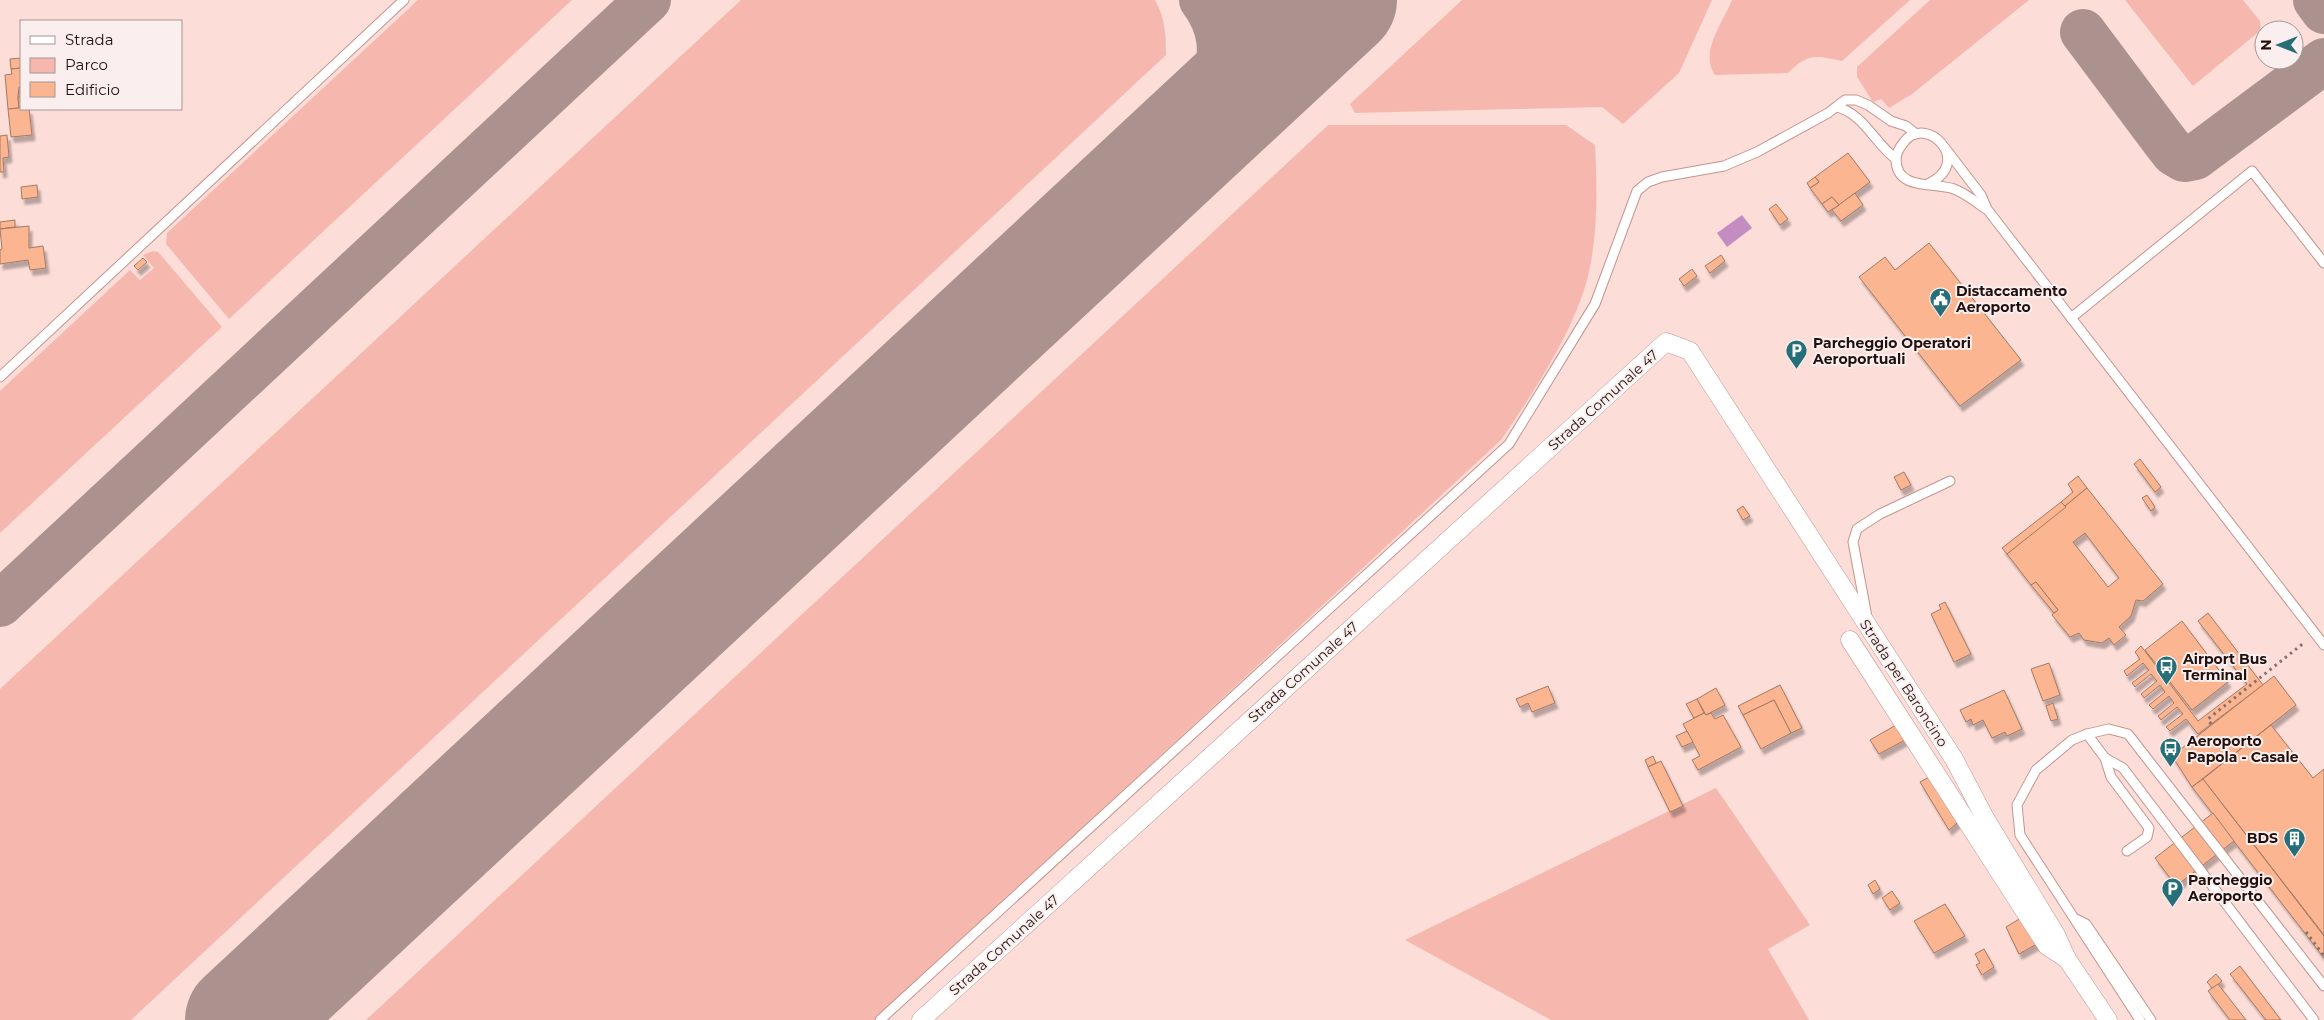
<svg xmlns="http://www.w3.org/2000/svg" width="2324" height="1020" font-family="Montserrat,sans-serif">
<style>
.green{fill:#f6b8ae}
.water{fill:#c48dc1}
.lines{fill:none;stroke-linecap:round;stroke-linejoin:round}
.taxiway{stroke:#ac928e;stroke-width:46}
.runway{stroke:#ac928e;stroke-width:116}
.building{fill:#fbb590;stroke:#a37a65;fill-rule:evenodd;filter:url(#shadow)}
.service-casing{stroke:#c4948c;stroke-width:11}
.minor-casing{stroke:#c4948c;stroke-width:19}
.path{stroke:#89716d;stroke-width:3;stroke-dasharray:2.5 4;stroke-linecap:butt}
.service{stroke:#fff;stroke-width:9}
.minor{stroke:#fff;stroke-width:18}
.labels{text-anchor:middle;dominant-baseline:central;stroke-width:4;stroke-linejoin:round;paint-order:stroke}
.poi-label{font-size:14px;font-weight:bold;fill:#21100d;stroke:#faefee;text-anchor:start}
.street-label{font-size:14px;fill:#21100d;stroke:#faefee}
</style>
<defs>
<filter id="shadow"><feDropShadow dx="3" dy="5.5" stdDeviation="1" flood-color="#0004"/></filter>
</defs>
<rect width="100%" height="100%" fill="#fcddd8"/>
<!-- green -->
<g class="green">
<polygon points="418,0 572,0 229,319 166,244 167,233"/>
<path d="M 741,0 L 1155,0 C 1165,17 1166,36 1166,55 L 131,1020 L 0,1020 L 0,689 Z"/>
<polygon points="1462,0 1712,0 1679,73 1623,124 1602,107 1355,113 1350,104"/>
<path d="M 1732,0 L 1910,0 L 1842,61 C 1816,56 1809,52 1788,73 L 1715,75 C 1699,53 1723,22 1732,0 Z"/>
<polygon points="1930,0 2029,0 1912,94 1889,108 1881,99 1873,102 1857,77 1857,67"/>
<polygon points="2125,0 2243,0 2260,21 2261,30 2193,86"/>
<path d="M 1328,125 L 1566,125 L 1595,145 C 1597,186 1598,228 1590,267 C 1579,324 1534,392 1501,440 L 875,1020 L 366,1020 Z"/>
<polygon points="153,251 158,252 165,260 222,327 0,533 0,391 130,270 140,280 154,268 143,255"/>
<polygon points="1716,788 1810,925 1768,949 1809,1020 1551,1020 1405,940"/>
</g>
<!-- water -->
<polygon class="water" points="1742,215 1752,228 1727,247 1717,233"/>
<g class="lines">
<!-- taxiway -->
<g class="taxiway">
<path d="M 1207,0 C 1235,28 1263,25 1298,12 C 1308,8 1318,6 1327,0"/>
<polyline points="2316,0 2324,11"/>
<polyline points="2083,32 2163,139 2174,153 2184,159 2195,157 2324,61"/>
<path d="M 1161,166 C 1197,117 1247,60 1202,0"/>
<polyline points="0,604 648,0"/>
</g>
<!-- runway -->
<polyline class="runway" points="243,1020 1339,0"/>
</g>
<!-- building -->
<g class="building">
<polygon points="21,58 21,68 11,69 10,59"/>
<polygon points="21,68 21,86 19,87 18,97 19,108 8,109 5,75 12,74 11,69"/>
<polygon points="18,97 21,97 21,109 29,109 32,135 11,137 8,109 19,108"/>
<polygon points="7,135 9,157 3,158 4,172 0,172 0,136"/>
<polygon points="1848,153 1870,182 1839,205 1832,197 1822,204 1810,188 1819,182 1815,177"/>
<polygon points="1815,177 1819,182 1810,188 1807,183"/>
<polygon points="37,185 38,197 22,199 21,187"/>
<polygon points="1855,193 1863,205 1841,221 1832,210"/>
<polygon points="1832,197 1839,205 1828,212 1822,204"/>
<polygon points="1776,204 1788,219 1780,225 1769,209"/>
<polygon points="15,220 15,227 0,229 0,222"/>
<polygon points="29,226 29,248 43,246 46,268 30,270 28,260 0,264 0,250 2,249 0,229"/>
<polygon points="1929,243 2021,360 1960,406 1859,277 1885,257 1895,270"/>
<polygon points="1721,255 1725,261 1710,273 1705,266"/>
<polygon points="143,258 147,262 138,270 134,266"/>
<polygon points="1692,269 1697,276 1684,286 1679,279"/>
<polygon points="2140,459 2161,487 2155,492 2134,464"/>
<polygon points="1904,472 1911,485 1901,490 1894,477"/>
<polygon points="2078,476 2087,488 2065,506 2061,502 2073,492 2068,484"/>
<path d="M 2087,488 L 2163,584 L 2143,601 L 2136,600 L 2131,616 L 2119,627 L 2126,635 L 2114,645 L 2109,638 L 2102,643 L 2084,640 L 2079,633 L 2070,637 L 2052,615 L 2058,610 L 2036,582 L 2031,585 L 2007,554 ZM 2085,533 L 2119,578 L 2108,587 L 2073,542 Z"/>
<polygon points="2147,495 2155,507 2151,511 2142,498"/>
<polygon points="2061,502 2066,507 2007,554 2002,548"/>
<polygon points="1743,506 1750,516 1743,520 1737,510"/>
<polygon points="2036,582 2058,610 2054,613 2031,585"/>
<polygon points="1945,602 1971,654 1954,662 1931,614 1941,609 1939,605"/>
<polygon points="2208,613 2263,685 2198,734 2186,719 2170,731 2166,727 2183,714 2177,707 2161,720 2158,716 2174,703 2169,696 2153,709 2149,705 2165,692 2160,685 2144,698 2141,694 2157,681 2151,674 2135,687 2132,683 2149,670 2143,663 2127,676 2124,671 2140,659 2135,652 2141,646 2198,721 2247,684 2198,621"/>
<polygon points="2182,621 2228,682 2192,710 2145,650"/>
<polygon points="2049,663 2060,695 2043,701 2031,669"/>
<polygon points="2274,676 2296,705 2192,787 2172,756"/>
<polygon points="1780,685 1802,728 1791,733 1774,700 1743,715 1738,706"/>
<polygon points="1548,686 1555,703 1532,712 1528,703 1520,707 1516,699"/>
<polygon points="1716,688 1725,705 1706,715 1697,699"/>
<polygon points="2004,690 2022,729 2007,736 2005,732 1992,738 1983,720 1973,725 1971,719 1966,722 1960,710"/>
<polygon points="1697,699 1704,713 1694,718 1686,704"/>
<polygon points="1774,700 1791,733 1761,749 1743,715"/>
<polygon points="2053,703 2058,719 2051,721 2046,706"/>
<polygon points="1704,713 1706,715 1711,713 1715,719 1723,715 1741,747 1698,770 1692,760 1700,756 1683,724"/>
<polygon points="1896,725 1905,740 1879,754 1870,740"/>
<polygon points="2271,725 2313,778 2324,769 2324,935 2203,779"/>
<polygon points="1687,731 1693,742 1682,747 1676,736"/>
<polygon points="1653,756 1656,763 1648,767 1645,760"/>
<polygon points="1661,761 1683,806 1670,812 1648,767"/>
<polygon points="1929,777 1958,822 1949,830 1920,782"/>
<polygon points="2203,779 2324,936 2324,958 2192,787"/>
<polygon points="2213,813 2234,841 2176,886 2155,858"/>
<polygon points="1875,880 1880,889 1873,894 1868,885"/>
<polygon points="1892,891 1900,903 1890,910 1882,898"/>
<polygon points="1945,904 1965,936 1934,953 1914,921"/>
<polygon points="2021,918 2037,944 2019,954 2006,927"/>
<polygon points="1984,949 1994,967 1982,975 1976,965 1980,963 1975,954"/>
<polygon points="2240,966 2281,1020 2266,1020 2230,974"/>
<polygon points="2216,974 2222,981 2213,989 2207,982"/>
<polygon points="2218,984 2246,1020 2230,1020 2208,991"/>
</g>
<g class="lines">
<defs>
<g id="service">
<path d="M 1837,107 C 1864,114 1875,144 1896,159"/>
<polyline points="1945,148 1981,195 1987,209 2324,645"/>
<path d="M 1928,184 C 1975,162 1926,113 1904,142 C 1900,147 1896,153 1896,159 C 1896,191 1934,182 1954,189 C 1965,193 1976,202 1986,209"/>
<polyline points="2071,318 2252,171 2324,263"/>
<polyline points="0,377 404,0"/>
<polyline points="1867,617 1853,542 1857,529 1880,514 1950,481"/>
<polyline points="2087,734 2105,758 2111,777 2149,828 2147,837 2127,851"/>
<polyline points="2105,758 2123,768 2314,1020"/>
<polyline points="2076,919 2086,924 2151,1020"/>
<polyline points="880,1020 1509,444 1595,304 1637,191 1648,182 1662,177 1724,166 1757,152 1828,113 1845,100 1856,100 1868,105 1891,121 1906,126 1916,134"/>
<polyline points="2140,1020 2020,835 2017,805 2036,770 2072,740 2087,734 2109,729 2128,734 2324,986"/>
</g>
<g id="minor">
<polyline points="1850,640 2047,946 2067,959"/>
<polyline points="921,1020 1666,342 1690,351 1954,759 1985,818 2056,935 2067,959 2108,1020"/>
</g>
</defs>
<!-- service casing -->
<use href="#service" class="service-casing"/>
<!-- minor casing -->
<use href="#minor" class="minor-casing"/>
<!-- path -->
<g class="path">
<polyline points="2211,724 2208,719 2305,642"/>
<polyline points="2306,932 2324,956"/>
</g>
<!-- service -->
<use href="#service" class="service"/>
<!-- minor -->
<use href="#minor" class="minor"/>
</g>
<!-- icons -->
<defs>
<symbol id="civic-pin" viewBox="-11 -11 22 30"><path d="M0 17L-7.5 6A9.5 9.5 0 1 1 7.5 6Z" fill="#266f79" stroke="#faefee"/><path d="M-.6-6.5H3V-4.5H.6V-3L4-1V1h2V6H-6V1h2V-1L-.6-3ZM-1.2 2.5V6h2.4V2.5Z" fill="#fff"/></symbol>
<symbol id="parking-pin" viewBox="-11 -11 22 30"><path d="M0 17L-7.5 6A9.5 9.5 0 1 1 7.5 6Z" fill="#266f79" stroke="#faefee"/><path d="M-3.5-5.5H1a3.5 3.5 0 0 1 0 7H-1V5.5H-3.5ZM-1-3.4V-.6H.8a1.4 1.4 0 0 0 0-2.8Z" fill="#fff"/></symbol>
<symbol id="bus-pin" viewBox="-11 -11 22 30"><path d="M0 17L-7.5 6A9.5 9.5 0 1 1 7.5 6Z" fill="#266f79" stroke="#faefee"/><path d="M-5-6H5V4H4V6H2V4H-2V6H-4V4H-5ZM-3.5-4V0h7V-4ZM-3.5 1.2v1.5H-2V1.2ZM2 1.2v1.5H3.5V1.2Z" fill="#fff"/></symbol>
<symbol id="building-pin" viewBox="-11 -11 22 30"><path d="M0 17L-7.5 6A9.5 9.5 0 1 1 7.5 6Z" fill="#266f79" stroke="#faefee"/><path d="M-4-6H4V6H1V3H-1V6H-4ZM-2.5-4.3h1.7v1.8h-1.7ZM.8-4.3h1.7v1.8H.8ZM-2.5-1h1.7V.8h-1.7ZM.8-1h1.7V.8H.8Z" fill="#fff"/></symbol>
</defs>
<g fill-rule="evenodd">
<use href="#civic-pin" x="1928" y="286" width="25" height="34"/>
<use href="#parking-pin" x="1784" y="338" width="25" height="34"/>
<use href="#bus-pin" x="2154" y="654" width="25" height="34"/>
<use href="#bus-pin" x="2158" y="736" width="25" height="34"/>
<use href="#building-pin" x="2282" y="826" width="25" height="34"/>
<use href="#parking-pin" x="2160" y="876" width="25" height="34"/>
</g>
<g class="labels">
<!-- poi labels -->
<g class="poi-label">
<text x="1956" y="291">Distaccamento<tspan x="1956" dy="16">Aeroporto</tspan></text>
<text x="1813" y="343">Parcheggio Operatori<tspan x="1813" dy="16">Aeroportuali</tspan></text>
<text x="2183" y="659">Airport Bus<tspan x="2183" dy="16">Terminal</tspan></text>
<text x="2187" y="741">Aeroporto<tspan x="2187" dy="16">Papola - Casale</tspan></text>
<text x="2278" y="838" text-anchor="end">BDS</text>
<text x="2188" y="880">Parcheggio<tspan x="2188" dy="16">Aeroporto</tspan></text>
</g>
<!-- street labels -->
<g class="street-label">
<text transform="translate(1603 400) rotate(-42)">Strada Comunale 47</text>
<text transform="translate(1303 672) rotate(-42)">Strada Comunale 47</text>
<text transform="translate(1904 683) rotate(57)">Strada per Baroncino</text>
<text transform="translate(1004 945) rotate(-42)">Strada Comunale 47</text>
</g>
</g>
<!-- legend -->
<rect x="20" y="20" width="162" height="90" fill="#faefee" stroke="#a39694"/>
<rect x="30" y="36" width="25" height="8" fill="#ffffff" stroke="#a39694"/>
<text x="65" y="45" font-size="15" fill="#21100d">Strada</text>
<rect x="30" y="58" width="25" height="15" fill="#f6b8ae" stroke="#a39694"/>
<text x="65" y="70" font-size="15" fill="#21100d">Parco</text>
<rect x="30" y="82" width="25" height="15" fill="#fbb590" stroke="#a39694"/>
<text x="65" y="95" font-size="15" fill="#21100d">Edificio</text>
<!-- north arrow -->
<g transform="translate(2279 45) rotate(270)"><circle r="24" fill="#faefee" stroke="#a39694"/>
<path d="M0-4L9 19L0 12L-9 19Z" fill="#266f79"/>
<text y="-8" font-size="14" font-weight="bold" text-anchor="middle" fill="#21100d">N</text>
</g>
</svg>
